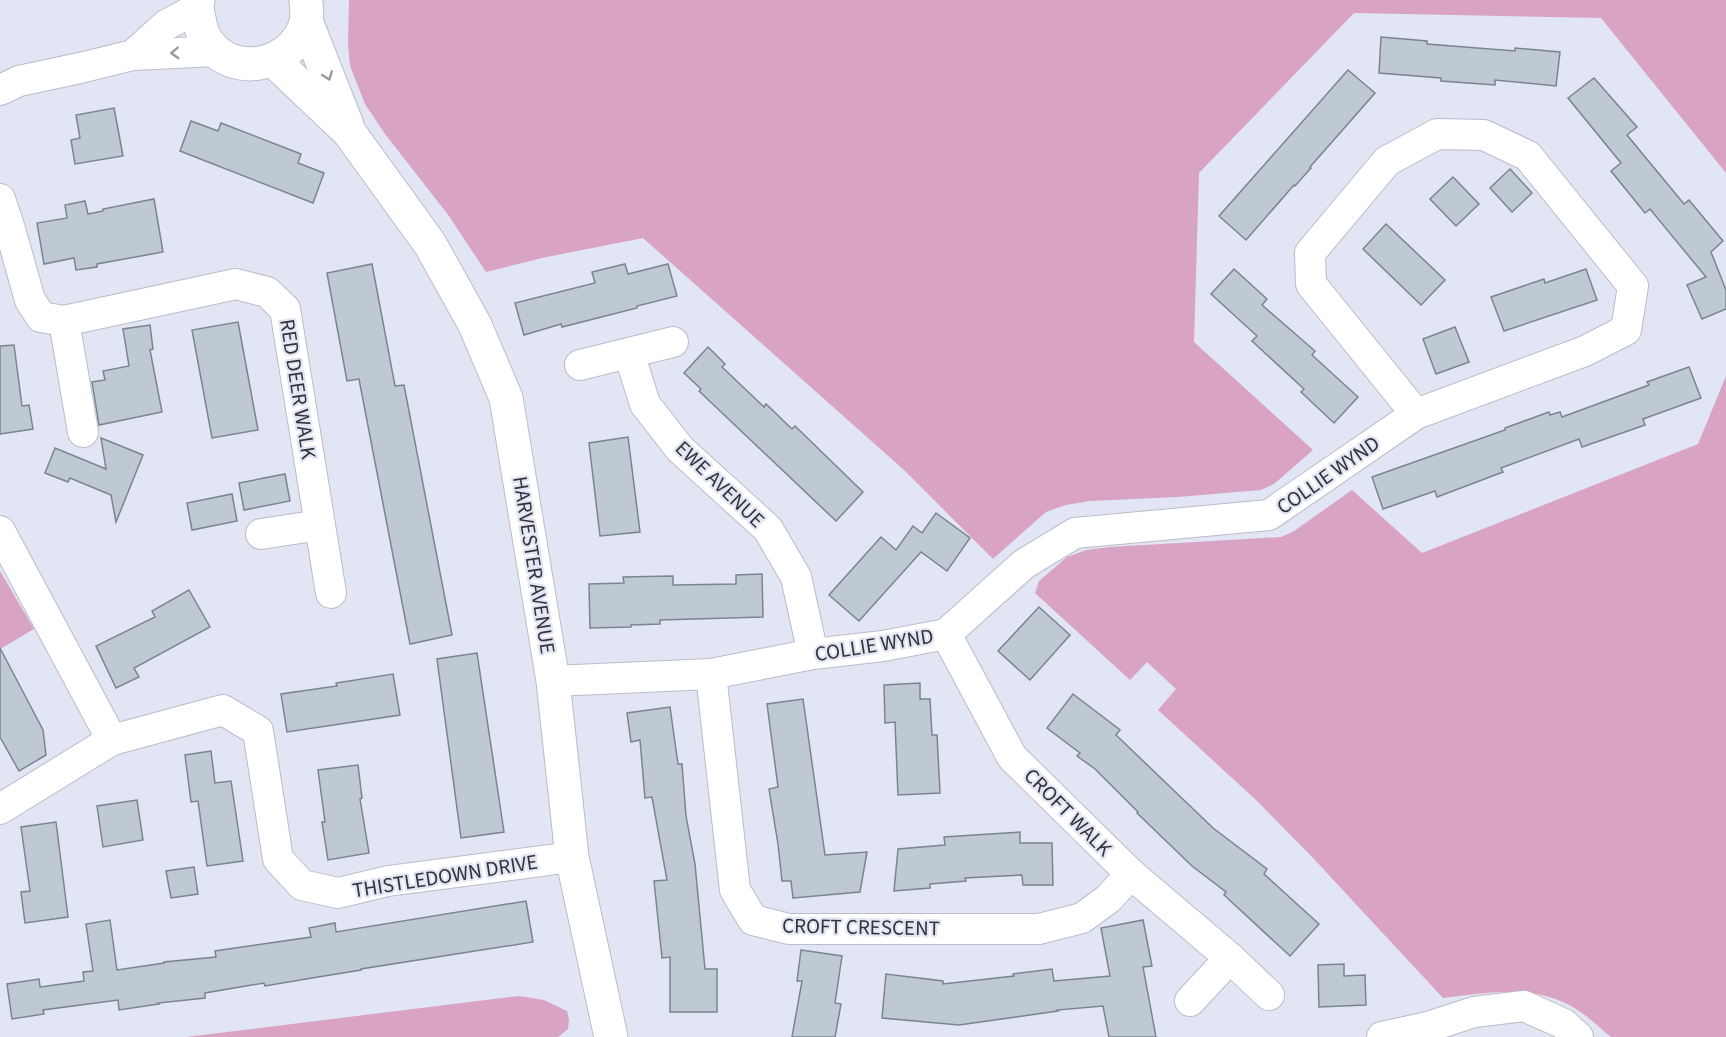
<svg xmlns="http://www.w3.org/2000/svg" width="1726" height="1037" font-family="'Source Sans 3',sans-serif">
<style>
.green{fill:#d9a4c4}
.building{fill:#bec9d4;stroke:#7a858f;stroke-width:1.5}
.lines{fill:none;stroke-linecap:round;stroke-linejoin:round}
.minor-casing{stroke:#babcca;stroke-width:32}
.tertiary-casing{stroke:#babcca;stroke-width:35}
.minor{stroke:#fff;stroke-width:30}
.tertiary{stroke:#fff;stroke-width:33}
.oneway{stroke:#999a9c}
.labels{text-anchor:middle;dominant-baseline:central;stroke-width:4.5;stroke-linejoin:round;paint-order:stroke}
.street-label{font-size:21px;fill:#33343a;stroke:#e2e5f3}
</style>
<rect width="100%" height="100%" fill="#e2e5f3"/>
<!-- green -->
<g class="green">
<polygon points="349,0 1726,0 1726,173 1601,18 1354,13 1199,173 1194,342 1313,450 1274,484 1261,490 1178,497 1090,501 1066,505 1046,512 993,559 904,470 643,238 542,258 486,272 449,216 385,134 365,104 350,66 348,44"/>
<path d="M 1726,376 L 1726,1037 L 1611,1037 C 1601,1029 1592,1020 1582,1013 C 1541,983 1490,992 1443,998 L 1313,858 L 1256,800 L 1158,710 L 1176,689 L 1147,662 L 1130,680 L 1035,593 L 1039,581 L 1067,557 L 1086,550 L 1110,547 L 1281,537 L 1294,531 L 1352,490 L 1422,553 L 1698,444 Z"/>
<polygon points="0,571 34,629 0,649"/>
<polygon points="519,996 544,1000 567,1011 569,1020 568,1029 558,1037 186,1037"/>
</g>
<!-- building -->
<g class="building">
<polygon points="1381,37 1427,41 1427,44 1515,51 1515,48 1560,52 1556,86 1495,80 1495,85 1441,81 1441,78 1379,73"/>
<polygon points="1348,70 1375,93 1310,167 1311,168 1295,186 1294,185 1246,240 1219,216"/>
<polygon points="1594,78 1637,127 1627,135 1684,204 1689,200 1723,241 1711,252 1726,290 1726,309 1702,319 1687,285 1706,277 1650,209 1645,213 1611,171 1621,163 1568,98"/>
<polygon points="114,108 123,156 75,164 71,140 80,138 76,115"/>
<polygon points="191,121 218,131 221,123 301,154 298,163 324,173 313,203 180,151"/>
<polygon points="1510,169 1532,193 1512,212 1490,188"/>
<polygon points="1453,177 1479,204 1456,226 1430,199"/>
<polygon points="154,199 163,252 97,264 97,267 76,270 74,258 44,264 37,223 67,218 65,205 85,201 88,214 103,211 103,209"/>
<polygon points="1386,224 1445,280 1421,305 1363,249"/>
<polygon points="372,264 395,386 404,385 452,635 410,644 359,379 347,381 327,273"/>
<polygon points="625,264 628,274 668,264 677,296 637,306 637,308 562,327 561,324 524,335 515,303 595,283 592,272"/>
<polygon points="1234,269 1267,299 1262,305 1315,351 1312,355 1358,397 1334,423 1301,392 1304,389 1252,341 1257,336 1211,294"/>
<polygon points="1586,269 1597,300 1504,331 1491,297 1544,279 1545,283"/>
<polygon points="238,322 258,430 212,438 192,330"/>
<polygon points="150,325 153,349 150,350 162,412 99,425 92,382 105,380 103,371 129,366 123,329"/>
<polygon points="1455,327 1469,362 1436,374 1423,339"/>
<polygon points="14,345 22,406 29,405 33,429 0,434 0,346"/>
<polygon points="708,347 725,364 722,367 764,407 766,404 792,429 795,426 863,492 836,521 699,391 701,389 684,373"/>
<polygon points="1689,367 1701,398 1643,419 1645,425 1582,447 1579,439 1501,468 1503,472 1437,497 1435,491 1383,509 1372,477 1505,430 1505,428 1549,412 1550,415 1560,412 1562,417 1649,385 1647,382"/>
<polygon points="628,437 640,532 600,536 589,443"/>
<polygon points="101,438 143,455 116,522 111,495 70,478 68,482 45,473 55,448 106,469"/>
<polygon points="285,474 290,501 244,510 239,483"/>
<polygon points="232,494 237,521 192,530 187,503"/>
<polygon points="936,513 970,538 947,571 921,552 859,621 829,595 881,537 896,550 913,526 922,533"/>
<polygon points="762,574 763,617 660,620 660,624 631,625 631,627 590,628 589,584 624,583 623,577 673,576 673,585 736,584 736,575"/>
<polygon points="189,590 210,627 134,668 139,677 116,688 96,646 155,617 152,611"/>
<polygon points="1039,607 1070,635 1030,680 998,651"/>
<polygon points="0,648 43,730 46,755 19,771 0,737"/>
<polygon points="477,653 504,832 461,838 437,659"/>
<polygon points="393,674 400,715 287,732 281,694 337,686 336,683"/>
<polygon points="920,683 920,699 930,699 932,735 937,735 940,793 898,795 895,722 885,723 884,685"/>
<polygon points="1073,694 1120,730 1116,735 1213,828 1267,869 1264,874 1319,924 1290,956 1224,895 1226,892 1192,866 1137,813 1138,812 1095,769 1077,756 1080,753 1047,728"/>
<polygon points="803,699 825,855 867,852 860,892 793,898 791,881 782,881 778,844 769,789 778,787 767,704"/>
<polygon points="670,707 678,764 682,764 686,816 695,864 705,969 717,969 717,1012 670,1012 670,957 662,958 654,881 667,880 652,797 645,798 640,740 631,742 627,713"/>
<polygon points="211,751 215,783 231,781 243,861 207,866 198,801 191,802 185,755"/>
<polygon points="358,765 362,798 360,799 369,853 328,860 322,822 325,822 318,770"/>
<polygon points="137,800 143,840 103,847 97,806"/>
<polygon points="56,822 68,917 25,923 21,892 30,891 21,827"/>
<polygon points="1020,832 1020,843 1052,843 1053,885 1023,885 1022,875 965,878 966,881 930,884 930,888 894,891 898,849 945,845 944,837"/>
<polygon points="194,867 198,894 171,898 166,871"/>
<polygon points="526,901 533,942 361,969 361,970 318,977 265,986 264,983 205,993 205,998 158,1003 159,1004 119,1010 118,1000 43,1010 44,1014 12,1019 7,984 39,979 40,987 84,981 83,972 93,971 86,924 110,920 117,970 164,963 164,962 216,957 215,951 311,937 309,928 335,923 336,932"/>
<polygon points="1143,920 1152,966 1143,967 1156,1037 1109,1037 1103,1006 1057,1010 1058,1011 959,1025 882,1018 886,974 943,981 943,984 1014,976 1013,974 1052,969 1054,981 1110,976 1101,928"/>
<polygon points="801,950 842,956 835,1003 841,1004 835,1037 792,1037 802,981 797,981"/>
<polygon points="1344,964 1344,976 1365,975 1366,1005 1319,1007 1318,965"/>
</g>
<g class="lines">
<defs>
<g id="minor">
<polyline points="133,55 166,25 196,9"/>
<polyline points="0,90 19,81 80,68 133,55 216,51"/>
<polyline points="0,199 10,229 30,300 41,317 64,321 236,284 267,292 285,309 331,593"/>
<polyline points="64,321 83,432"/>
<polyline points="629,353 645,404 680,449 768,529 796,577 813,654"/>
<polyline points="580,365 673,342"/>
<polyline points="0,531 112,740"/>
<polyline points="261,534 320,525"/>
<polyline points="946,634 1012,757 1131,874 1230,958 1269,995"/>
<polyline points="711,674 735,890 753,920 789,929 1039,929 1082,918 1108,899 1131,874"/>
<polyline points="553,681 711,674 813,654 883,646 946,634 1024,564 1075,533 1269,515 1416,414 1585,351 1626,330 1633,286 1528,156 1484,135 1437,134 1387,161 1310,253 1311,284 1416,414"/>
<polyline points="0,809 112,740 223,710 258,731 278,859 302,885 338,893 388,881 572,857"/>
<polyline points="1190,1001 1230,958"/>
<polyline points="1382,1037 1428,1027 1474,1012 1524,1006 1564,1024 1578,1037"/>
</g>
<g id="tertiary">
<path d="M 198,0 C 196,9 198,14 200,23 C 201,27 202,32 204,36 C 227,80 292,69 306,23 C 308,16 306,7 306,0"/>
<polyline points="306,21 347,125"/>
<polyline points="273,60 349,132 430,244 475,325 506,398 553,681 572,857 611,1037"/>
</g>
</defs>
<!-- minor casing -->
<use href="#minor" class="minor-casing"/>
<!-- tertiary casing -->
<use href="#tertiary" class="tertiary-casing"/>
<!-- minor -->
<use href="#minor" class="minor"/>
<!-- tertiary -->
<use href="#tertiary" class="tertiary"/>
</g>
<!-- one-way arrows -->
<defs><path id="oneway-chevron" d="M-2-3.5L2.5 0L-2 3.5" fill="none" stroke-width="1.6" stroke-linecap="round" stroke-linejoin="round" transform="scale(1.5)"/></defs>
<g class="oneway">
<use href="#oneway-chevron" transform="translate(175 53) rotate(177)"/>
<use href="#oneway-chevron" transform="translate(328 76) rotate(69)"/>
</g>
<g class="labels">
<!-- street labels -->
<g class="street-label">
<text transform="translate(298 389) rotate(81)">RED DEER WALK</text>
<text transform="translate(1328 475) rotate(-35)">COLLIE WYND</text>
<text transform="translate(720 484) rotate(44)">EWE AVENUE</text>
<text transform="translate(534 565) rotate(81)">HARVESTER AVENUE</text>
<text transform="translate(874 645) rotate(-9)">COLLIE WYND</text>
<text transform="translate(1068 812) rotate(45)">CROFT WALK</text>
<text transform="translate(445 876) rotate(-9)">THISTLEDOWN DRIVE</text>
<text transform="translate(861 927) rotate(1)">CROFT CRESCENT</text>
</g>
</g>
</svg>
